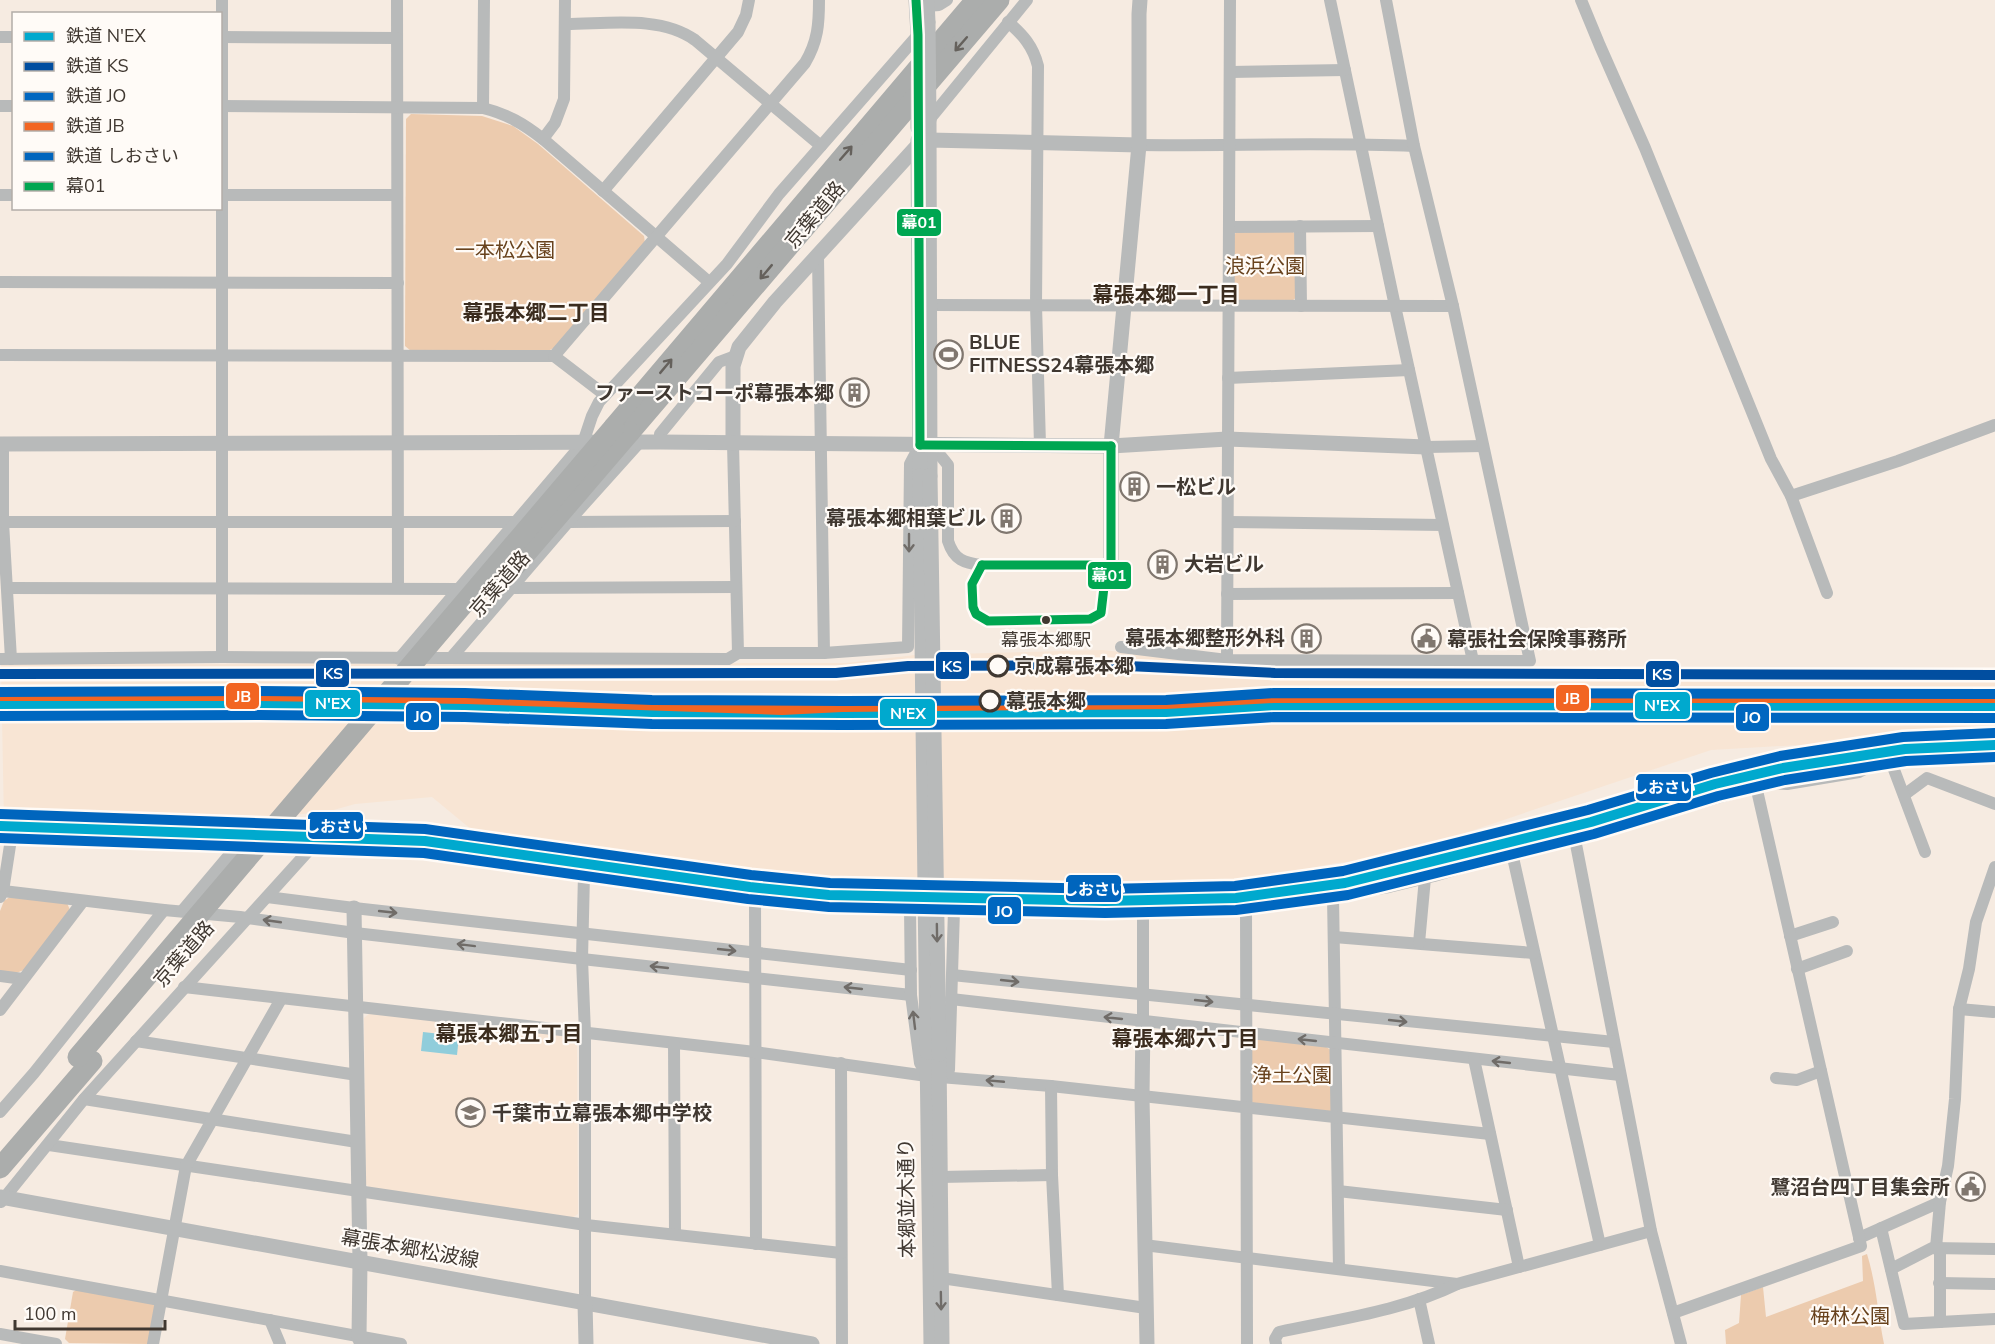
<svg xmlns="http://www.w3.org/2000/svg" width="1995" height="1344" font-family="'Nunito Sans','Noto Sans JP',sans-serif">
<style>
.built{fill:#f8e5d4}
.green{fill:#eccbae}
.water{fill:#90cddb}
.lines{fill:none;stroke-linecap:round;stroke-linejoin:round}
.minor{stroke:#b8baba;stroke-width:12}
.tertiary{stroke:#b8baba;stroke-width:15}
.motorway{stroke:#abadac;stroke-width:21}
.tertiary-bridge{stroke:#b8baba;stroke-width:15}
.motorway-bridge{stroke:#abadac;stroke-width:21}
.bus-1-casing{stroke:#fffbf7;stroke-width:14}
.bus-1{stroke:#00a651;stroke-width:9}
.rail-1-casing{stroke:#fffbf7;stroke-width:15}
.rail-2-casing{stroke:#fffbf7;stroke-width:15}
.rail-3-casing{stroke:#fffbf7;stroke-width:15}
.rail-4-casing{stroke:#fffbf7;stroke-width:15}
.rail-5-casing{stroke:#fffbf7;stroke-width:15}
.rail-1{stroke:#00a9ce;stroke-width:10}
.rail-2{stroke:#014ea0;stroke-width:10}
.rail-3{stroke:#0067c0;stroke-width:10}
.rail-4{stroke:#f26522;stroke-width:10}
.rail-5{stroke:#0065bd;stroke-width:10}
.oneway{stroke:#65615c}
.oneway2{stroke:#706c68}
.bus-dot{fill:#403831;stroke:#fffbf7;stroke-width:2}
.stop-dot{fill:#fffbf7;stroke:#403831;stroke-width:3}
.labels{text-anchor:middle;dominant-baseline:central;stroke-width:4.5;stroke-linejoin:round;paint-order:stroke}
.bus-label{font-size:18px;fill:#403831;stroke:#fffbf7}
.street-label{font-size:20px;fill:#403831;stroke:#fffbf7}
.park-label{font-size:20px;fill:#68421d;stroke:#fffbf7}
.poi-label{font-size:20px;font-weight:bold;fill:#403831;stroke:#fffbf7;text-anchor:start}
.stop-label{font-size:20px;font-weight:bold;fill:#403831;stroke:#fffbf7;text-anchor:start}
.neighbourhood-label{font-size:21px;font-weight:bold;fill:#3b2c1e;stroke:#fffbf7}
.line-badge{stroke:#fffbf7;stroke-width:2}
.badge-label{font-size:16px;text-anchor:middle;font-weight:bold;fill:#fff}
</style>
<rect width="100%" height="100%" fill="#f6ebe1"/>
<!-- built -->
<g class="built">
<polygon points="1102,650 1224,663 1521,668 1522,671 1842,673 1995,672 1995,749 1835,743 1711,750 1391,858 1336,863 1231,884 1181,887 1061,887 992,889 895,886 707,869 472,830 432,797 355,804 330,811 193,826 4,823 1,664 846,663 915,655"/>
<polygon points="370,1013 572,1036 577,1041 578,1214 572,1218 371,1190 366,1184 364,1018"/>
</g>
<!-- green -->
<g class="green">
<polygon points="411,114 482,116 513,126 538,144 644,236 645,243 556,347 548,351 411,351 405,346 406,119"/>
<polygon points="1238,230 1290,230 1297,235 1298,296 1292,301 1240,301 1234,296 1233,236"/>
<polygon points="11,896 67,903 70,910 24,970 16,973 0,971 0,911 4,901"/>
<polygon points="1256,1038 1325,1046 1332,1051 1333,1108 1329,1113 1255,1105 1250,1100 1251,1044"/>
<path d="M 1867,1254 C 1876,1283 1878,1314 1884,1344 L 1726,1344 L 1725,1330 L 1739,1323 L 1741,1295 L 1763,1287 L 1766,1317 L 1863,1281 L 1862,1256 Z"/>
<polygon points="78,1289 151,1301 155,1307 149,1344 69,1343 65,1339 73,1292"/>
</g>
<!-- water -->
<polygon class="water" points="423,1032 459,1036 457,1055 421,1051"/>
<g class="lines">
<!-- minor -->
<g class="minor">
<polyline points="397,0 398,588"/>
<polyline points="1330,0 1395,306 1473,661"/>
<polyline points="1581,0 1600,46 1645,148 1771,459 1791,496 1827,593"/>
<polyline points="927,6 939,5 947,0"/>
<path d="M 1008,22 C 1023,35 1033,46 1038,66 L 1036,305 L 1040,445"/>
<path d="M 566,24 C 607,24 660,15 695,40 L 821,146"/>
<polyline points="0,37 14,37"/>
<polyline points="220,37 397,38"/>
<polyline points="1231,72 1345,70"/>
<polyline points="0,106 14,106"/>
<path d="M 220,106 L 483,108 C 507,114 524,124 543,139 L 709,282"/>
<polyline points="483,108 484,0"/>
<polyline points="929,120 1027,0"/>
<polyline points="543,139 555,123 564,99 565,0"/>
<path d="M 1139,145 C 1231,146 1323,142 1414,146"/>
<polyline points="603,191 738,32 746,15 749,0"/>
<polyline points="0,195 14,195"/>
<polyline points="220,195 397,195"/>
<polyline points="1300,226 1301,306"/>
<polyline points="1229,227 1378,226"/>
<polyline points="818,257 824,653"/>
<polyline points="0,282 398,283"/>
<polyline points="931,305 1453,306"/>
<polyline points="0,355 554,356 605,395"/>
<path d="M 554,356 L 805,63 C 818,41 819,24 819,0"/>
<polyline points="1228,378 1409,370"/>
<polyline points="660,442 660,434 719,362 735,356"/>
<polyline points="733,443 738,653"/>
<polyline points="3,444 3,522 11,659"/>
<path d="M 931,444 L 948,465 L 948,541 C 954,560 964,563 982,565 L 1111,565"/>
<polyline points="1426,447 1483,446"/>
<polyline points="1791,496 1898,461 1995,425"/>
<polyline points="3,522 517,522"/>
<polyline points="568,522 735,521"/>
<polyline points="1229,522 1442,525"/>
<polyline points="7,588 460,589"/>
<polyline points="511,588 736,587"/>
<polyline points="1227,594 1458,593"/>
<polyline points="1121,647 1227,660 1530,661 1453,306 1414,146 1386,0"/>
<polyline points="222,657 222,0"/>
<polyline points="451,658 568,522 639,443"/>
<polyline points="0,659 222,657 728,659 738,653 824,653 908,647 910,464 920,445"/>
<polyline points="399,659 583,443 592,416 599,402 727,264 779,194 918,35"/>
<polyline points="1227,660 1230,0"/>
<polyline points="1904,795 1927,778 1995,804"/>
<polyline points="1574,834 1651,1231 1681,1344"/>
<polyline points="0,838 311,848 427,854 755,897 954,910 1143,909 1246,904 1333,896 1389,887 1434,876 1574,834 1667,809 1685,807 1769,783 1787,784 1859,772 1874,764 1889,763 1893,767 1925,852"/>
<polyline points="1512,853 1600,1245"/>
<polyline points="584,874 582,959 585,1033 585,1302"/>
<polyline points="3,891 164,910 240,917 355,933 582,959 911,995"/>
<polyline points="1333,896 1339,1269"/>
<polyline points="0,897 3,891 11,839"/>
<polyline points="267,897 354,908 911,970"/>
<polyline points="755,897 756,1244"/>
<polyline points="1246,904 1247,1344"/>
<polyline points="910,907 911,995 920,1063 927,1076"/>
<polyline points="182,911 236,847"/>
<polyline points="1790,936 1833,922"/>
<polyline points="1334,937 1534,953"/>
<polyline points="1419,943 1425,878"/>
<polyline points="1797,969 1847,951"/>
<polyline points="952,975 1614,1042"/>
<polyline points="0,976 23,979"/>
<polyline points="184,987 755,1052 927,1076 1051,1086 1490,1134"/>
<polyline points="951,999 1620,1075"/>
<polyline points="1959,1009 1993,1012"/>
<polyline points="0,1010 83,901"/>
<polyline points="1143,1021 1143,909"/>
<polyline points="136,1041 357,1075"/>
<polyline points="674,1043 675,1234"/>
<polyline points="1474,1059 1519,1267"/>
<polyline points="841,1063 842,1344"/>
<polyline points="939,1077 949,1070 954,910"/>
<polyline points="1776,1078 1797,1080 1821,1071"/>
<polyline points="1051,1086 1052,1175 1058,1295"/>
<polyline points="84,1099 357,1142"/>
<polyline points="0,1112 34,1073 164,910"/>
<polyline points="49,1145 586,1225 841,1253"/>
<polyline points="940,1177 1052,1175"/>
<polyline points="1338,1191 1507,1210"/>
<polyline points="1,1202 84,1099 311,848"/>
<polyline points="1881,1228 1904,1324 1940,1322"/>
<polyline points="1859,1238 1940,1202 1948,1166 1955,1099 1959,1009 1969,969 1976,922 1995,867"/>
<polyline points="1144,1245 1457,1284"/>
<polyline points="1936,1248 1940,1202"/>
<polyline points="1940,1248 1940,1322 1995,1319"/>
<polyline points="1891,1269 1932,1248 1995,1249"/>
<polyline points="0,1271 401,1344"/>
<polyline points="941,1278 1146,1308"/>
<polyline points="1939,1283 1995,1284"/>
<polyline points="1419,1299 1429,1344"/>
<polyline points="1673,1313 1861,1246 1756,786"/>
<polyline points="270,1320 280,1344"/>
<polyline points="0,1334 56,1344"/>
<polyline points="153,1344 186,1166 281,999"/>
<path d="M 1276,1344 L 1275,1339 L 1279,1332 C 1339,1319 1402,1311 1457,1284 L 1651,1231"/>
</g>
<!-- tertiary -->
<g class="tertiary">
<polyline points="916,0 918,35"/>
<polyline points="927,0 928,22"/>
<polyline points="929,120 930,476"/>
<polyline points="918,140 920,476"/>
<polyline points="733,443 733,366 739,347 775,302 918,145 929,140 1139,145"/>
<polyline points="0,444 660,442 1111,446 1227,439 1426,447"/>
<polyline points="1111,565 1111,446 1139,145 1139,14 1140,0"/>
<polyline points="354,908 360,1262 359,1337 362,1344"/>
<polyline points="1143,1021 1142,1097 1147,1344"/>
<polyline points="927,1052 931,1344"/>
<polyline points="939,1054 942,1344"/>
<polyline points="0,1197 812,1344"/>
<polyline points="585,1302 586,1344"/>
</g>
<!-- motorway -->
<g class="motorway">
<polyline points="614,427 976,0"/>
<polyline points="630,432 999,0"/>
<polyline points="0,1168 92,1061"/>
</g>
<!-- tertiary-bridge -->
<g class="tertiary-bridge">
<polyline points="928,22 929,120"/>
<polyline points="918,128 918,77"/>
<polyline points="920,476 927,1052"/>
<polyline points="930,476 939,1054"/>
</g>
<!-- motorway-bridge -->
<g class="motorway-bridge">
<polyline points="515,566 630,432"/>
<polyline points="78,1057 614,427"/>
</g>
<defs>
<g id="bus-1">
<polyline points="916,0 918,35 920,445"/>
<polyline points="920,445 1111,446"/>
<polyline points="982,565 972,584 973,607 976,614 988,621 1090,619 1101,613 1104,587 1110,574 1111,565 1111,446"/>
<polyline points="982,565 1111,565"/>
</g>
</defs>
<!-- bus-1 casing -->
<use href="#bus-1" class="bus-1-casing"/>
<!-- bus-1 -->
<use href="#bus-1" class="bus-1"/>
<defs>
<g id="rail-1">
<polyline points="0,704 260,703 465,705 652,712 842,713 1166,712 1274,705 1995,706"/>
<polyline points="0,826 425,841 750,887 829,895 1105,901 1236,898 1345,883 1591,822 1715,784 1783,768 1905,749 1995,745"/>
</g>
<polyline id="rail-2" points="0,674 836,673 908,666 1106,665 1275,673 1995,675"/>
<g id="rail-3">
<polyline points="0,716 260,715 465,717 652,724 842,725 1166,724 1274,717 1995,718"/>
<polyline points="0,838 424,853 748,899 829,907 1105,913 1236,910 1348,895 1594,834 1718,796 1785,780 1906,761 1995,757"/>
</g>
<polyline id="rail-4" points="0,696 260,696 467,699 782,710 842,707 1166,704 1273,698 1995,698"/>
<g id="rail-5">
<polyline points="0,692 260,691 465,693 652,700 842,701 1166,700 1274,693 1995,694"/>
<polyline points="0,814 425,829 751,875 830,883 1105,889 1235,886 1343,871 1588,810 1711,773 1780,756 1903,737 1994,733"/>
</g>
</defs>
<!-- rail-1 casing -->
<use href="#rail-1" class="rail-1-casing"/>
<!-- rail-2 casing -->
<use href="#rail-2" class="rail-2-casing"/>
<!-- rail-3 casing -->
<use href="#rail-3" class="rail-3-casing"/>
<!-- rail-4 casing -->
<use href="#rail-4" class="rail-4-casing"/>
<!-- rail-5 casing -->
<use href="#rail-5" class="rail-5-casing"/>
<!-- rail-1 -->
<use href="#rail-1" class="rail-1"/>
<!-- rail-2 -->
<use href="#rail-2" class="rail-2"/>
<!-- rail-3 -->
<use href="#rail-3" class="rail-3"/>
<!-- rail-4 -->
<use href="#rail-4" class="rail-4"/>
<!-- rail-5 -->
<use href="#rail-5" class="rail-5"/>
</g>
<!-- one-way arrows -->
<defs><path id="oneway-shaft" d="M-6 0H5M1.5-3L5.5 0L1.5 3" fill="none" stroke-width="1.6" stroke-linecap="round" stroke-linejoin="round" transform="scale(1.5)"/></defs>
<g class="oneway">
<use href="#oneway-shaft" transform="translate(961 44) rotate(131)"/>
<use href="#oneway-shaft" transform="translate(846 153) rotate(-49)"/>
<use href="#oneway-shaft" transform="translate(766 272) rotate(130)"/>
<use href="#oneway-shaft" transform="translate(666 366) rotate(-50)"/>
</g>
<g class="oneway2">
<use href="#oneway-shaft" transform="translate(909 543) rotate(90)"/>
<use href="#oneway-shaft" transform="translate(388 912) rotate(6)"/>
<use href="#oneway-shaft" transform="translate(272 921) rotate(-172)"/>
<use href="#oneway-shaft" transform="translate(937 933) rotate(89)"/>
<use href="#oneway-shaft" transform="translate(466 945) rotate(-173)"/>
<use href="#oneway-shaft" transform="translate(727 950) rotate(6)"/>
<use href="#oneway-shaft" transform="translate(659 967) rotate(-174)"/>
<use href="#oneway-shaft" transform="translate(1010 981) rotate(6)"/>
<use href="#oneway-shaft" transform="translate(853 988) rotate(-174)"/>
<use href="#oneway-shaft" transform="translate(1204 1001) rotate(6)"/>
<use href="#oneway-shaft" transform="translate(1113 1018) rotate(-174)"/>
<use href="#oneway-shaft" transform="translate(914 1020) rotate(-97)"/>
<use href="#oneway-shaft" transform="translate(1398 1021) rotate(6)"/>
<use href="#oneway-shaft" transform="translate(1307 1040) rotate(-174)"/>
<use href="#oneway-shaft" transform="translate(1501 1062) rotate(-174)"/>
<use href="#oneway-shaft" transform="translate(995 1081) rotate(-175)"/>
<use href="#oneway-shaft" transform="translate(941 1301) rotate(89)"/>
</g>
<!-- icons -->
<defs>
<symbol id="stadium-ring" viewBox="-11 -11 22 22"><circle r="9.5" fill="#fffbf7" stroke="#80776f" stroke-width="1.5"/><path d="M0-5a6.5 5 0 1 0 0 10a6.5 5 0 1 0 0-10ZM-3.5-1.8h7v3.6h-7Z" fill="#80776f"/></symbol>
<symbol id="building-ring" viewBox="-11 -11 22 22"><circle r="9.5" fill="#fffbf7" stroke="#80776f" stroke-width="1.5"/><path d="M-4-6H4V6H1V3H-1V6H-4ZM-2.5-4.3h1.7v1.8h-1.7ZM.8-4.3h1.7v1.8H.8ZM-2.5-1h1.7V.8h-1.7ZM.8-1h1.7V.8H.8Z" fill="#80776f"/></symbol>
<symbol id="civic-ring" viewBox="-11 -11 22 22"><circle r="9.5" fill="#fffbf7" stroke="#80776f" stroke-width="1.5"/><path d="M-.6-6.5H3V-4.5H.6V-3L4-1V1h2V6H-6V1h2V-1L-.6-3ZM-1.2 2.5V6h2.4V2.5Z" fill="#80776f"/></symbol>
<symbol id="school-ring" viewBox="-11 -11 22 22"><circle r="9.5" fill="#fffbf7" stroke="#80776f" stroke-width="1.5"/><path d="M0-5L7-2L0 1L-7-2ZM-4 1L0 2.5L4 1V4Q0 6-4 4Z" fill="#80776f"/></symbol>
</defs>
<g fill-rule="evenodd">
<use href="#stadium-ring" x="932" y="338" width="33" height="33"/>
<use href="#building-ring" x="838" y="376" width="33" height="33"/>
<use href="#building-ring" x="1118" y="470" width="33" height="33"/>
<use href="#building-ring" x="990" y="502" width="33" height="33"/>
<use href="#building-ring" x="1146" y="548" width="33" height="33"/>
<use href="#building-ring" x="1290" y="622" width="33" height="33"/>
<use href="#civic-ring" x="1410" y="622" width="33" height="33"/>
<use href="#school-ring" x="454" y="1096" width="33" height="33"/>
<use href="#civic-ring" x="1954" y="1170" width="33" height="33"/>
</g>
<!-- markers -->
<circle class="bus-dot" cx="1046" cy="620" r="5"/>
<g class="stop-dot">
<circle cx="998" cy="666" r="10"/>
<circle cx="990" cy="701" r="10"/>
</g>
<g class="labels">
<!-- bus labels -->
<g class="bus-label">
<text x="1046" y="640">幕張本郷駅</text>
</g>
<!-- street labels -->
<g class="street-label">
<text transform="translate(815 215) rotate(-50)">京葉道路</text>
<text transform="translate(500 584) rotate(-49)">京葉道路</text>
<text transform="translate(184 954) rotate(-49)">京葉道路</text>
<text transform="translate(907 1198) rotate(-91)">本郷並木通り</text>
<text transform="translate(410 1249) rotate(10)">幕張本郷松波線</text>
</g>
<!-- park labels -->
<g class="park-label">
<text x="505" y="250">一本松公園</text>
<text x="1265" y="266">浪浜公園</text>
<text x="1292" y="1075">浄土公園</text>
<text x="1850" y="1316">梅林公園</text>
</g>
<!-- poi labels -->
<g class="poi-label">
<text x="969" y="342">BLUE<tspan x="969" dy="23">FITNESS24幕張本郷</tspan></text>
<text x="834" y="393" text-anchor="end">ファーストコーポ幕張本郷</text>
<text x="1156" y="487">一松ビル</text>
<text x="986" y="518" text-anchor="end">幕張本郷相葉ビル</text>
<text x="1184" y="564">大岩ビル</text>
<text x="1285" y="638" text-anchor="end">幕張本郷整形外科</text>
<text x="1447" y="639">幕張社会保険事務所</text>
<text x="492" y="1113">千葉市立幕張本郷中学校</text>
<text x="1950" y="1187" text-anchor="end">鷺沼台四丁目集会所</text>
</g>
<!-- stop labels -->
<g class="stop-label">
<text x="1014" y="666">京成幕張本郷</text>
<text x="1006" y="701">幕張本郷</text>
</g>
<!-- neighbourhood labels -->
<g class="neighbourhood-label">
<text x="1166" y="295">幕張本郷一丁目</text>
<text x="536" y="313">幕張本郷二丁目</text>
<text x="509" y="1034">幕張本郷五丁目</text>
<text x="1185" y="1039">幕張本郷六丁目</text>
</g>
</g>
<g class="line-badge">
<rect x="896" y="208" width="46" height="29" rx="6" fill="#00a651"/>
<rect x="1087" y="561" width="45" height="29" rx="6" fill="#00a651"/>
<rect x="935" y="651" width="35" height="29" rx="6" fill="#014ea0"/>
<rect x="315" y="659" width="35" height="29" rx="6" fill="#014ea0"/>
<rect x="1645" y="660" width="35" height="28" rx="6" fill="#014ea0"/>
<rect x="225" y="682" width="35" height="28" rx="6" fill="#f26522"/>
<rect x="1555" y="684" width="35" height="28" rx="6" fill="#f26522"/>
<rect x="304" y="689" width="57" height="29" rx="6" fill="#00a9ce"/>
<rect x="1634" y="691" width="57" height="29" rx="6" fill="#00a9ce"/>
<rect x="879" y="698" width="57" height="29" rx="6" fill="#00a9ce"/>
<rect x="405" y="702" width="35" height="29" rx="6" fill="#0067c0"/>
<rect x="1735" y="703" width="35" height="29" rx="6" fill="#0067c0"/>
<rect x="1635" y="773" width="57" height="29" rx="6" fill="#0065bd"/>
<rect x="307" y="811" width="57" height="29" rx="6" fill="#0065bd"/>
<rect x="1065" y="874" width="57" height="29" rx="6" fill="#0065bd"/>
<rect x="987" y="896" width="35" height="29" rx="6" fill="#0067c0"/>
</g>
<g class="badge-label">
<text x="919" y="228">幕01</text>
<text x="1109" y="581">幕01</text>
<text x="952" y="672">KS</text>
<text x="333" y="679">KS</text>
<text x="1662" y="680">KS</text>
<text x="243" y="702">JB</text>
<text x="1572" y="704">JB</text>
<text x="333" y="709">N'EX</text>
<text x="1662" y="711">N'EX</text>
<text x="908" y="719">N'EX</text>
<text x="423" y="722">JO</text>
<text x="1752" y="723">JO</text>
<text x="1664" y="793">しおさい</text>
<text x="336" y="832">しおさい</text>
<text x="1094" y="895">しおさい</text>
<text x="1004" y="917">JO</text>
</g>
<!-- legend -->
<rect x="12" y="12" width="210" height="198" fill="#fffbf7" stroke="#b3ada8" stroke-width="1.5"/>
<rect x="24" y="32" width="30" height="9" fill="#00a9ce" stroke="#b3ada8" stroke-width="1.5"/>
<text x="66" y="42" font-size="18" fill="#403831">鉄道 N'EX</text>
<rect x="24" y="62" width="30" height="9" fill="#014ea0" stroke="#b3ada8" stroke-width="1.5"/>
<text x="66" y="72" font-size="18" fill="#403831">鉄道 KS</text>
<rect x="24" y="92" width="30" height="9" fill="#0067c0" stroke="#b3ada8" stroke-width="1.5"/>
<text x="66" y="102" font-size="18" fill="#403831">鉄道 JO</text>
<rect x="24" y="122" width="30" height="9" fill="#f26522" stroke="#b3ada8" stroke-width="1.5"/>
<text x="66" y="132" font-size="18" fill="#403831">鉄道 JB</text>
<rect x="24" y="152" width="30" height="9" fill="#0065bd" stroke="#b3ada8" stroke-width="1.5"/>
<text x="66" y="162" font-size="18" fill="#403831">鉄道 しおさい</text>
<rect x="24" y="182" width="30" height="9" fill="#00a651" stroke="#b3ada8" stroke-width="1.5"/>
<text x="66" y="192" font-size="18" fill="#403831">幕01</text>
<!-- scale -->
<path d="M15 1320v9h150v-9" fill="none" stroke="#403831" stroke-width="3"/>
<text x="24" y="1320" font-size="18" fill="#403831" stroke="#fffbf7" stroke-width="4.5" paint-order="stroke">100 m</text>
</svg>
